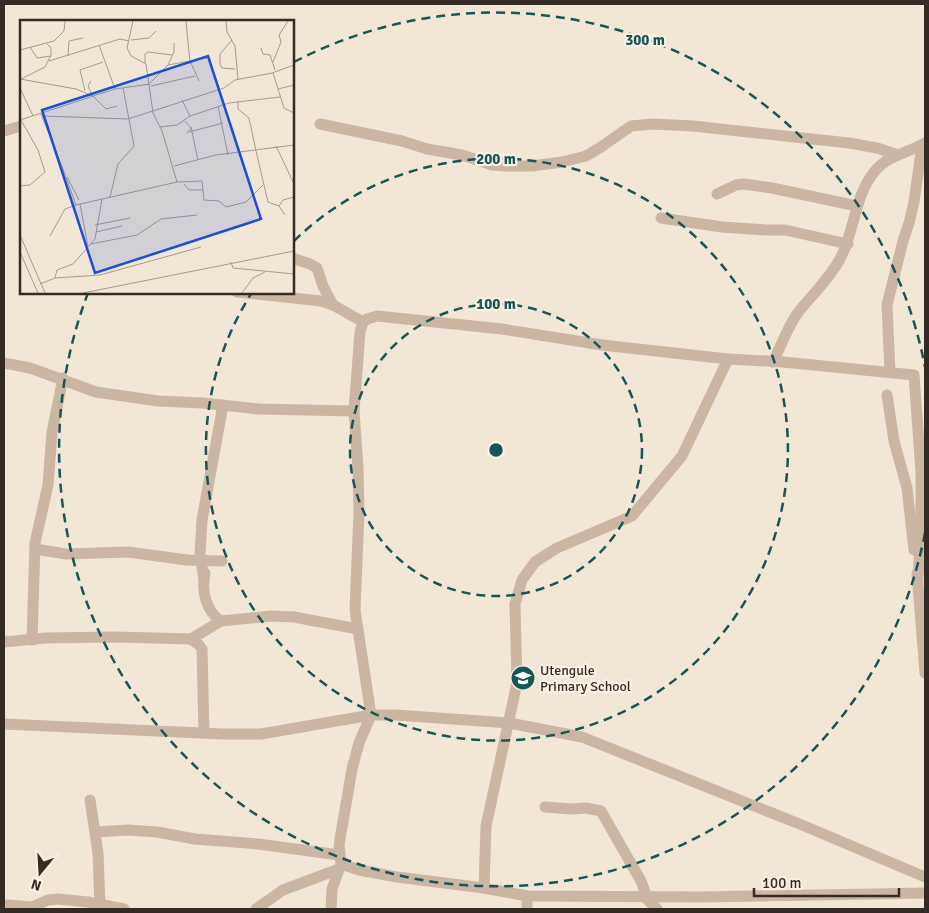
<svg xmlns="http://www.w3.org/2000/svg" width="929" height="913" font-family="Signika,sans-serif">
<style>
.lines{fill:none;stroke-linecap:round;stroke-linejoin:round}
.street{stroke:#cbb6a3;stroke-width:11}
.ring{fill:none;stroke:#195459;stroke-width:2.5;stroke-dasharray:9 6}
.labels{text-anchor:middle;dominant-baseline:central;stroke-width:4.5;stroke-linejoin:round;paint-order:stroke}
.poi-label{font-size:14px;fill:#352b25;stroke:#faf0e4;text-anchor:start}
.inset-road{fill:none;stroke:#a69b90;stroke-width:1}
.view{fill:#1d4ed8;fill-opacity:0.15;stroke:#1d4ed8;stroke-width:2.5}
.inset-edge{fill:none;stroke:#352b25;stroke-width:2.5}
.centre{fill:#195459;stroke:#faf0e4;stroke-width:2.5}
.ring-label{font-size:15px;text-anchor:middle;font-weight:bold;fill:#195459;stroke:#faf0e4;stroke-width:4.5;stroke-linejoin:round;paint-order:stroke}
</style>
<rect width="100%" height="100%" fill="#f2e6d7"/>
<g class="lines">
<!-- street -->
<g class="street">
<polyline points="320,124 402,141 427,149 462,155 492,165 505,166 532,166 562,162 586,156 601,147 631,126 653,124 693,126 849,143 877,148 898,155"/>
<polyline points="4,131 21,126"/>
<polyline points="717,194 736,185 744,184 772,188 857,206"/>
<polyline points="661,218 722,227 766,230 785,230 848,244"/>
<polyline points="292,258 310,264 317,268 323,286 333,305"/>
<polyline points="237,292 321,301 333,305 363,322"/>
<path d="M 773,362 C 781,346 789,323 800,310 C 814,293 829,279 840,259 C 855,231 854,196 875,171 C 888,155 908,153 925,143"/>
<polyline points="4,363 30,368 96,392 158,401 203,403 258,409 354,411"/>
<polyline points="890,372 887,305 903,241 909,223 914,202 922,145"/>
<polyline points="887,395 894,441 907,488 914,550"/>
<polyline points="35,549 66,554 128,552 187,560 222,561"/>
<path d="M 205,573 C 201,591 206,611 221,621"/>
<polyline points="917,573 925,673"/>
<polyline points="204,580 200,553 202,520 223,405"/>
<polyline points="191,639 199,645 202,649 204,733"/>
<polyline points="32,640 35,543 48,485 52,432 63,378"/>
<polyline points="4,642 45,638 116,637 191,639 221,621 271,616 294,617 358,629"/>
<polyline points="4,724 222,734 261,734 371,715 396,715 509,723 582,737 802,825 925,877"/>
<polyline points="90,800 98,853 100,905"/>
<polyline points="545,807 571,809 586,808 601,811 641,881 647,897"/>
<polyline points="96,832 128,830 157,832 195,839 258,844 339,855"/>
<polyline points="341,864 359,870 397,877 484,888 527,896 701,897 925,893"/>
<polyline points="484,888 486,826 517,683 515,604 522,580 535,562 557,548 632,516 682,456 728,359"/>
<polyline points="645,897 657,909"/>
<polyline points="8,905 32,907 48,900 58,899 88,902 124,909"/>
<polyline points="256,909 283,890 339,869"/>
<polyline points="331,909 332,889 341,864 339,845 352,769 359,743 371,715 355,610 359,513 358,468 354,411 360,332 363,322 367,319 377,316 502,329 602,345 728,359 783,362 914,375 921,472 921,529 918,578"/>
<polyline points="527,909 527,896"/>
</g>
</g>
<!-- distance rings -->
<g class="ring">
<circle cx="496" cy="450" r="146"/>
<path d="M294 241A291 291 0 1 1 251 294"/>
<path d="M925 533A437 437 0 1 1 88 293M294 62A437 437 0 0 1 925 367"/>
</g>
<!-- icons -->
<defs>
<symbol id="school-disc" viewBox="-11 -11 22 22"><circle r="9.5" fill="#195459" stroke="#faf0e4"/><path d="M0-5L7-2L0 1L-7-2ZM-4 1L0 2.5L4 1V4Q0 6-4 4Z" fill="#fff"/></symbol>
</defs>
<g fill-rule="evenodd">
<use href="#school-disc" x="509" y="664" width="28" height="28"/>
</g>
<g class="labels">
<!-- poi labels -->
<g class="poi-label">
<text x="540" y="670">Utengule<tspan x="540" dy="16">Primary School</tspan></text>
</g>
</g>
<!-- overview -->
<g transform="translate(20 20)">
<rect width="274" height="274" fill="#f2e6d7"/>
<path class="inset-road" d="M 166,1 L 170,43M 206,1 L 207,12 L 215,26 L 218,60M 111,20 L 129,18 L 136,11M 212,20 L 200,34 L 200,44 L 202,48 L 215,49M 79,25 L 95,69M 10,27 L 17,38 L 31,36M 241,28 L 243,34 L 250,35 L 255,50M 0,30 L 34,21 L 44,11 L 45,1M 48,36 L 49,21 L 63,18M 29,41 L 100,19 L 109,21M 253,42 L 261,22 L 259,15 L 268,1M 125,43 L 125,34 L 128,32 L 152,35M 171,43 L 179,61M 148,45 L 154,32 L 154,23M 253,53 L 264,88 L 274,93M 0,59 L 56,69 L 73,76M 1,59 L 25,47 L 31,35 L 31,28 L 27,24M 71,61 L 68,66 L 72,75M 130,63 L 148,45 L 187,38M 131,66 L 175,56M 0,68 L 13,96M 258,69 L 274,65M 65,71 L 60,50 L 83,42M 73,76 L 86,89 L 97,86M 162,80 L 170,96M 218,81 L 218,89 L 229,98 L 236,131M 198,86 L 208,135M 21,94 L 43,149M 22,96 L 108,99 L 204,68 L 215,60 L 252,53 L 274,45M 0,100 L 95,69 L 130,64M 165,101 L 171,108 L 167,113M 140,107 L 157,105 L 170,96 L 209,83 L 260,77M 171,107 L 178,140M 169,112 L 203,103M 256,126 L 274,164M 236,131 L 248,182 L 259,186 L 265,195M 154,146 L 196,135 L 274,125M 43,149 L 56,185 L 157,162 L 142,111 L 133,93 L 126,44 L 111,36 L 107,28 L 113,1M 47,157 L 59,180M 157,162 L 182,161 L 184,180 L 199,181 L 206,187 L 226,182 L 243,165M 164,164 L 169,170 L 183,170M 0,166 L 10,165 L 25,152 L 18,130 L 1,100M 90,177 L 98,144 L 114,126 L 103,68M 60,184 L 68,227M 259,186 L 263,180 L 274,177M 75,205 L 110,198M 76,212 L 102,206M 0,215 L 25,273M 30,216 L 45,189 L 56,185M 71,224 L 117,215 L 141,199 L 177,195M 0,232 L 18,273M 211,242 L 213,248 L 274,254M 35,258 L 37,250 L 53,244 L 75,219 L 82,179M 20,264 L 35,258 L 80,255 L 181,227M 63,273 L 274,231M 222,273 L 233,258 L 245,252"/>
<path class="view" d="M 188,36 L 241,199 L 75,253 L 22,90 Z"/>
<rect width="274" height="274" class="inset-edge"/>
</g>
<circle cx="496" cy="450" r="8" class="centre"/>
<g class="ring-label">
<text x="645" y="45">300 m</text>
<text x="496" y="164">200 m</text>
<text x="496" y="309">100 m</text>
</g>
<!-- border -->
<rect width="929" height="913" fill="none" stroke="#352b25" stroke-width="10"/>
<!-- north arrow -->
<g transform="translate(40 873) rotate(198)" stroke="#faf0e4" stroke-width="4" paint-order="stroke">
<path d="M0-4L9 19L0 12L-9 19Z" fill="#352b25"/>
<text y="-8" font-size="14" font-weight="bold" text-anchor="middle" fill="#352b25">N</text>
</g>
<!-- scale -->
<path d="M754 888v8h145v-8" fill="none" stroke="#352b25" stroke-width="2.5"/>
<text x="762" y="888" font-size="15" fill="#352b25" stroke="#faf0e4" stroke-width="4" paint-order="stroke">100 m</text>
</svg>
